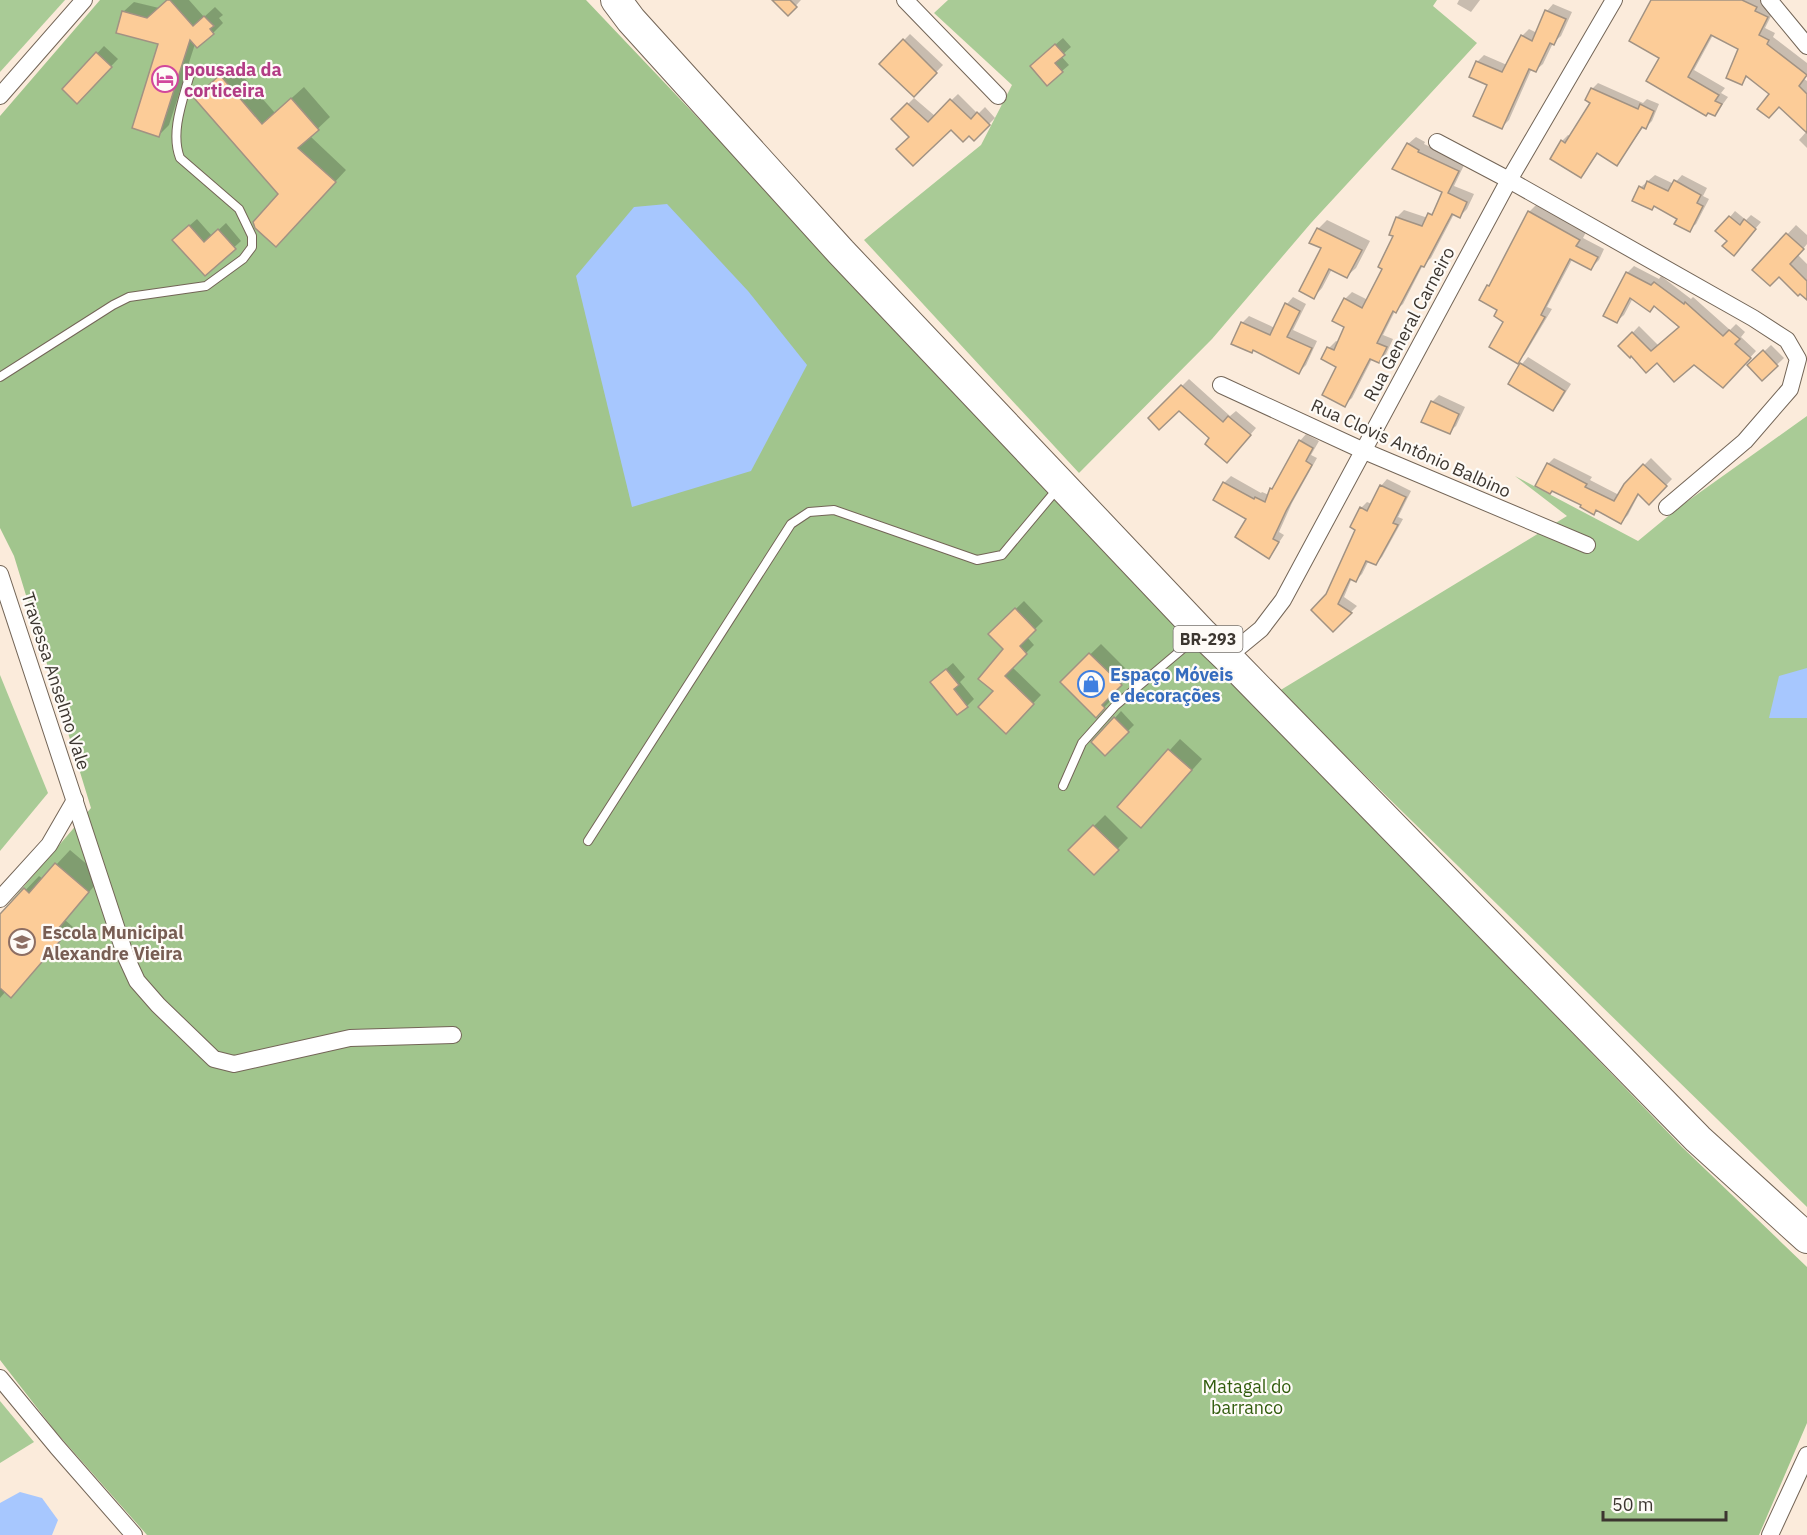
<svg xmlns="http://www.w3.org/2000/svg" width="1807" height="1535" font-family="'IBM Plex Sans',sans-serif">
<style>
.green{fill:#a9cb96}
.forest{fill:#a1c58d}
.water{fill:#a7c7fe}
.shadow{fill:#0003}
.building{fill:#fccc98;stroke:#a19283;stroke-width:1.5}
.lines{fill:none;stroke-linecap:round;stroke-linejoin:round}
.lane-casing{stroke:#736557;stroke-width:10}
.street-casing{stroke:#736557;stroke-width:18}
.highway-casing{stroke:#736557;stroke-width:32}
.lane{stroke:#fff;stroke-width:8}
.street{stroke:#fff;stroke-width:16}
.highway{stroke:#fff;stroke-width:30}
.labels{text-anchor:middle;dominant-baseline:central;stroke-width:4.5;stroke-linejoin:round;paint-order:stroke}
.shield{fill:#fefbf7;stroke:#76716c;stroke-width:1.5}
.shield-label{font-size:16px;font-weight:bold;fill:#3c3630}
.hotel-label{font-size:18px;font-weight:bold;fill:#b23c85;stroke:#fefbf7;text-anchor:start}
.street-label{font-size:18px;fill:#3c3630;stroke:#fefbf7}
.shop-label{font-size:18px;font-weight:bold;fill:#366cbe;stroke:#fefbf7;text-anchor:start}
.education-label{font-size:18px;font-weight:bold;fill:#785e54;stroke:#fefbf7;text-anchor:start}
.park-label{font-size:18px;fill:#315c0d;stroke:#fefbf7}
</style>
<rect width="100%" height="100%" fill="#fbebdb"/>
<!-- green -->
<g class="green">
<polygon points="0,0 65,0 0,72"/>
<polygon points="948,0 1437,0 1433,6 1477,43 1311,223 1212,339 1079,473 864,240 981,145 1012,85 934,13"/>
<polygon points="1807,416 1807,1207 1279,691 1567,516 1515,476 1638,541 1678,508"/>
<polygon points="0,675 48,793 0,851"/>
<polygon points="0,1401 34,1442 0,1463"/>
</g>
<!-- forest -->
<polygon class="forest" points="100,0 586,0 1173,618 1682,1147 1807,1267 1807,1423 1759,1535 147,1535 55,1431 0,1360 0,914 91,808 14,556 0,528 0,116"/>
<!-- water -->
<g class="water">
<polygon points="667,204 748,291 807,365 751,471 632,507 576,276 634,207"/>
<polygon points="1807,668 1807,718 1769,718 1779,676"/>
<polygon points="20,1492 42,1498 58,1520 52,1535 0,1535 0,1503"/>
</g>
<!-- shadow -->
<g class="shadow">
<polygon points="168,0 189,0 204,17 215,7 223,15 219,18 223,23 213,33 195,44 169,125 159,135 160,43 123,12 134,2 159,8"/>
<polygon points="775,0 801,0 788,14"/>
<polygon points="1459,0 1480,0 1471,12 1457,4"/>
<polygon points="1653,0 1762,0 1761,3 1774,10 1765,28 1775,33 1773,37 1807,63 1807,76 1804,79 1807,81 1807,131 1771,94 1748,76 1741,83 1740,49 1713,35 1694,70 1725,88 1721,93 1728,97 1715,115 1661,57"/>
<polygon points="1553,4 1572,12 1561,36 1553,43 1543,64 1536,70 1532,68 1509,120 1502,127 1489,84 1471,76 1477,62 1484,55 1507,65 1522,36 1529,29 1537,33 1547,11"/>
<polygon points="910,34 943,65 914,95 881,64"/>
<polygon points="1063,38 1071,47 1061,56 1069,65 1062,71 1039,59"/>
<polygon points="104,46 118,59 77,102 64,89"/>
<polygon points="233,65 275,113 304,87 330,117 310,136 346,170 288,233 280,194 208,86"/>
<polygon points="1598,83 1643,103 1647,99 1659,104 1652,121 1646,127 1644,126 1617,164 1599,152 1581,176 1562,141 1568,135 1571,136 1593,102 1592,89"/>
<polygon points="958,94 978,114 985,107 995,118 974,139 969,134 951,128 911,137 893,119 914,98 935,116"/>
<polygon points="1807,131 1807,148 1799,140"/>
<polygon points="1416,137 1425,142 1424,144 1465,163 1454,186 1474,194 1467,209 1460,216 1454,214 1431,258 1423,265 1403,304 1395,311 1383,335 1393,339 1386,354 1379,361 1372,359 1352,398 1344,405 1338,366 1329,348 1336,341 1339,342 1346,326 1345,299 1352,292 1368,300 1384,269 1395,235 1397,217 1404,210 1428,218 1438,206 1444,192 1408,144"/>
<polygon points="1655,175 1674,184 1682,175 1707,188 1703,196 1709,199 1696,224 1689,230 1679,218 1655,205 1652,209 1641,187"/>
<polygon points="1537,204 1586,232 1583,238 1604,249 1599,260 1591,268 1573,258 1547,307 1552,309 1525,354 1518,362 1506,321 1488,286 1492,282 1530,211"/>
<polygon points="1735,211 1746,220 1751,215 1761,222 1739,248 1729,241 1730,217"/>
<polygon points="197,219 212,236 226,223 241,241 205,274 181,233"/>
<polygon points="1327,220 1370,241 1356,268 1347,276 1332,269 1322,288 1314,297 1323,248 1312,242 1318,229"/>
<polygon points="1796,225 1807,235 1807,244 1798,255 1807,264 1807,298 1779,275 1754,270"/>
<polygon points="1634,266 1659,279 1661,276 1691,299 1693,297 1730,330 1736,324 1745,332 1741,337 1756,351 1730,380 1694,363 1657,361 1620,346 1639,326 1659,346 1680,326 1655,305 1650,310 1633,298 1624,315 1617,321 1605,315 1627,273"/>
<polygon points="1293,297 1306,304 1293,330 1317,341 1306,365 1299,372 1242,323 1249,316 1275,328 1287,304"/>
<polygon points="1771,345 1784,358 1762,379 1750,365"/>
<polygon points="1528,357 1571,384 1559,403 1553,410 1522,364"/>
<polygon points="1189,379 1230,416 1236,411 1256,428 1234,454 1212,438 1179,409 1150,418"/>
<polygon points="1439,395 1465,407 1456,426 1449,432 1432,402"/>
<polygon points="1306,434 1319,441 1311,455 1317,458 1292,503 1279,532 1284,535 1269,557 1248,518 1215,500 1224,483 1231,476 1261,493 1262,492 1269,495 1300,441"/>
<polygon points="1554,458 1592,477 1590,480 1619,495 1625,485 1651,458 1672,479 1649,503 1639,494 1628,515 1621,522 1598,509 1594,513 1583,505 1548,464"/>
<polygon points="1387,479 1411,491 1398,517 1403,519 1382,557 1375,564 1369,560 1362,574 1356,580 1352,578 1344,597 1357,606 1333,630 1327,595 1357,529 1361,508 1367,502 1372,504 1381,486"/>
<polygon points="1024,601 1043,621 1027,637 1034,645 1012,667 1041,695 1006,732 996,691 1005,649 990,634"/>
<polygon points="1101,644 1131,674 1111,694 1114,697 1096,716 1062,682"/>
<polygon points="953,663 965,677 960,682 974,699 967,706 939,675"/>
<polygon points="1121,711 1134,725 1105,754 1115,718"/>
<polygon points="1180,739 1202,759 1152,815 1119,806"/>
<polygon points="1105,815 1128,838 1094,873 1070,850"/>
<polygon points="70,850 102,877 65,920 73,927 11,996 6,991 0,998 0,917 39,876 43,879"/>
</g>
<!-- building -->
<g class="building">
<polygon points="167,0 170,0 193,26 204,16 214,26 210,29 214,34 197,48 190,40 159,137 132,128 158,44 116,33 122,11 147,18"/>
<polygon points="772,0 790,0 797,7 788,16"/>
<polygon points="1651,0 1742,0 1757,7 1755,11 1768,17 1759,35 1769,40 1767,44 1807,75 1799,86 1807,94 1807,133 1779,107 1769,118 1757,109 1769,94 1746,76 1742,85 1726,78 1738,49 1711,35 1688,77 1719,95 1715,101 1722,104 1715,116 1708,113 1706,116 1646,81 1659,58 1629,41"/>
<polygon points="1545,10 1566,19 1554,45 1550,43 1536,72 1529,69 1502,129 1473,116 1487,85 1469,77 1476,61 1502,72 1521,35 1532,41"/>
<polygon points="903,39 937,73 914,97 879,64"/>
<polygon points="1055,44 1065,55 1055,63 1063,72 1047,86 1030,66"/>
<polygon points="96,52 112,67 77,104 62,89"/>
<polygon points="220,75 262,124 291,98 319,130 298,148 336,182 276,247 255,228 253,222 278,194 194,98"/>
<polygon points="1591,88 1638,109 1640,104 1654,111 1646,129 1642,127 1617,166 1597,153 1581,178 1550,159 1561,140 1565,143 1590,103 1585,100"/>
<polygon points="950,99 971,119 977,112 990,125 974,141 969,136 963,142 951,130 913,166 896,149 909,137 891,119 907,103 928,122"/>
<polygon points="1407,143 1419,150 1418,152 1459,171 1448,193 1467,202 1460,218 1452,214 1424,267 1421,266 1396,313 1393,311 1377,343 1387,347 1379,363 1370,359 1345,407 1322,395 1336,367 1321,359 1327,347 1334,350 1344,327 1332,321 1344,298 1362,308 1382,269 1378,267 1393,236 1389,235 1396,217 1422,226 1428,213 1432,215 1442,192 1392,169"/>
<polygon points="1674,180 1701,195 1697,203 1703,206 1690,232 1674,224 1677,219 1654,206 1652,210 1632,201 1639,186 1644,189 1647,181 1668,191"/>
<polygon points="1528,211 1580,240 1576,246 1598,257 1591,270 1570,259 1541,315 1545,317 1518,364 1489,347 1503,322 1494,316 1497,310 1479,300 1487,285 1489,286"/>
<polygon points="1729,216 1740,225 1744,219 1756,229 1734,256 1722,246 1727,241 1715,231"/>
<polygon points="189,225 204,242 218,229 236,249 205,276 172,240"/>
<polygon points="1317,228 1362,250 1347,278 1329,269 1314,299 1299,291 1321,248 1309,243"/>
<polygon points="1786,233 1804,249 1790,264 1807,281 1807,300 1800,294 1798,296 1779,277 1770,286 1752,270"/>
<polygon points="1626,272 1651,285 1654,282 1684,304 1685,302 1723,336 1729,330 1740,339 1735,344 1751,358 1723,388 1694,365 1674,382 1657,363 1646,373 1631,356 1630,358 1618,346 1632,332 1651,351 1679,327 1654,306 1650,312 1630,298 1617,323 1603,316"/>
<polygon points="1285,303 1300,311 1287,337 1312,348 1299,374 1253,350 1252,353 1231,344 1241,322 1270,335"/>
<polygon points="1763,350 1778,366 1762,381 1747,365"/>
<polygon points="1520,363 1565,391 1553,411 1508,384"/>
<polygon points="1181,385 1223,422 1228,416 1251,435 1227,463 1205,444 1209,438 1179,411 1159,430 1148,418"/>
<polygon points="1431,401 1459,414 1450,434 1421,422"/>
<polygon points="1299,440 1313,448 1306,461 1312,465 1286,511 1273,539 1279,542 1269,559 1235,537 1246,519 1213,500 1223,482 1254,499 1255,497 1265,502 1270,488 1272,489"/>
<polygon points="1547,463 1587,484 1585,487 1614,501 1624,484 1643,464 1667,486 1649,505 1638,494 1621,524 1596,510 1594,515 1580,507 1581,505 1552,491 1550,494 1535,486"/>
<polygon points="1380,485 1406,497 1393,523 1398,525 1376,565 1366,561 1356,582 1350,579 1338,604 1352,613 1333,632 1311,610 1326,594 1355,530 1350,527 1360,507 1367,511"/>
<polygon points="1015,608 1036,630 1020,646 1027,654 1005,676 1034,704 1006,734 978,707 993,691 978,679 1003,649 988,634"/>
<polygon points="1089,653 1122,685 1102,705 1105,708 1096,718 1060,682"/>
<polygon points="946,669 959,685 954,689 968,707 957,715 930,682"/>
<polygon points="1114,717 1129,732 1105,756 1091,742"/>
<polygon points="1168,749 1192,770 1141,828 1117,807"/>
<polygon points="1093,825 1119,850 1094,875 1068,850"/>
<polygon points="55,863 89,892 53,935 60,941 11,998 0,988 0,914 24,888 29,893"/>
</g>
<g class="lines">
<defs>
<g id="lane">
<path d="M 0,377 L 113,305 L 129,297 L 206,286 L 243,259 L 252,247 L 252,236 L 239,209 L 180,158 C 170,132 183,100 190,74"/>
<polyline points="1063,786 1082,743 1115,706 1199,635"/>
<polyline points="588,841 791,524 809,512 834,510 977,560 1002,555 1058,488"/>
</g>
<g id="street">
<polyline points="905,0 998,96"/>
<polyline points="1769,0 1807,46"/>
<polyline points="0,96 84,0"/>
<polyline points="1437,142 1509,180 1753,318 1787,340 1798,359 1790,389 1745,441 1667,507"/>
<polyline points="1221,385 1364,451 1587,545"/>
<polyline points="0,574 126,957 137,981 158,1005 214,1059 234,1064 350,1038 453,1035"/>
<polyline points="1227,657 1261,629 1283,600 1509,180 1614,0"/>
<polyline points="0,899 49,845 75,800"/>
<polyline points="0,1378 57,1447 134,1535"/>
<polyline points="1770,1535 1807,1455"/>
</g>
<polyline id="highway" points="616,0 631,20 841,252 1202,633 1227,657 1698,1139 1807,1238"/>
</defs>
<!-- lane casing -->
<use href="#lane" class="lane-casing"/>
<!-- street casing -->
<use href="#street" class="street-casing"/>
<!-- highway casing -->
<use href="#highway" class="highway-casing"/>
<!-- lane -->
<use href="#lane" class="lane"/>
<!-- street -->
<use href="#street" class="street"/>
<!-- highway -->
<use href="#highway" class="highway"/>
</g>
<!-- icons -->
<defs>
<symbol id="hotel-ring" viewBox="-11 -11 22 22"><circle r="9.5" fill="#fefbf7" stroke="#d1479c" stroke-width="1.5"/><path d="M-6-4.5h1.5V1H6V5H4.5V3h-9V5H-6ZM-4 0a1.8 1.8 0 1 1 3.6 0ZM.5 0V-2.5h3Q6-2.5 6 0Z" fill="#d1479c"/></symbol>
<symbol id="shop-ring" viewBox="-11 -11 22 22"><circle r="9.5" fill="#fefbf7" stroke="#3f7fe0" stroke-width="1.5"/><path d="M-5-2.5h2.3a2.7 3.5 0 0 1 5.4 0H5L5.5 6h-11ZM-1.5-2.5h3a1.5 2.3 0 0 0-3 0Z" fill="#3f7fe0"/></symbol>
<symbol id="school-ring" viewBox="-11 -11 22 22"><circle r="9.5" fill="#fefbf7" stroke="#8d6e63" stroke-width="1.5"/><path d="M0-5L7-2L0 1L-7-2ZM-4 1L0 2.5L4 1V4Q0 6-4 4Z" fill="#8d6e63"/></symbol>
</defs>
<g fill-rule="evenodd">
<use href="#hotel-ring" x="150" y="64" width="30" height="30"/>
<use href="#shop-ring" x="1076" y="669" width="30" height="30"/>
<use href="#school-ring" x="7" y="927" width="30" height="30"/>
</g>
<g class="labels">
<!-- shield labels -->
<rect class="shield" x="1173.5" y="626" width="69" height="26" rx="4.5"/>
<g class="shield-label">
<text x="1208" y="639">BR-293</text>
</g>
<!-- hotel labels -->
<g class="hotel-label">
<text x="184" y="69">pousada da<tspan x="184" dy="21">corticeira</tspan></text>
</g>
<!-- street labels -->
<g class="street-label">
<text transform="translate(1409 324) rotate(-62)">Rua General Carneiro</text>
<text transform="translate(1411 448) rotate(24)">Rua Clovis Antônio Balbino</text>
<text transform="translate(56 681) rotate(72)">Travessa Anselmo Vale</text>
</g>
<!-- shop labels -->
<g class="shop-label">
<text x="1110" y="674">Espaço Móveis<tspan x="1110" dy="21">e decorações</tspan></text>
</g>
<!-- education labels -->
<g class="education-label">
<text x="42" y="932">Escola Municipal<tspan x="42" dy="21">Alexandre Vieira</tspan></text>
</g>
<!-- park labels -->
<g class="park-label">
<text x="1247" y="1386">Matagal do<tspan x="1247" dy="21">barranco</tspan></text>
</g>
</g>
<!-- scale -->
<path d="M1603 1511v9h123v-9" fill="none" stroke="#3c3630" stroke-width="3"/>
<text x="1612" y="1511" font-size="18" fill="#3c3630" stroke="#fefbf7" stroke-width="4.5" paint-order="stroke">50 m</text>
</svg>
